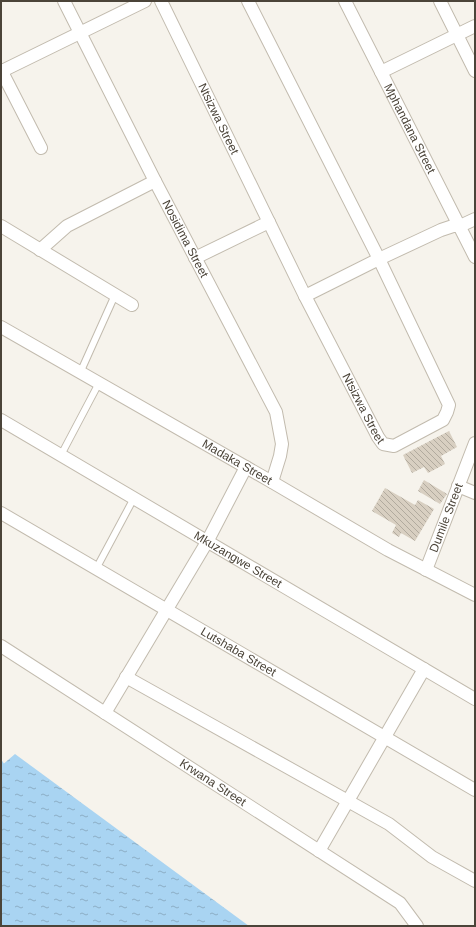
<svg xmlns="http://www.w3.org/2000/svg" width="476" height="927" font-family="Arial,sans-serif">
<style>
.water{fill:url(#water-ripples)}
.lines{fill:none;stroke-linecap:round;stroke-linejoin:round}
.stream{stroke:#a9d4f2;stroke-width:4.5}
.building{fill:url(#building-back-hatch)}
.lane-casing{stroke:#c2bbae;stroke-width:8}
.street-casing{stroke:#c2bbae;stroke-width:14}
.lane{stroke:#fff;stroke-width:6}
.street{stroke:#fff;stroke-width:12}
.labels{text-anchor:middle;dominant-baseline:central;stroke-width:4;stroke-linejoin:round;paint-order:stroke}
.street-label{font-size:12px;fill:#4b4439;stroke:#fff}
</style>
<defs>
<pattern id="water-ripples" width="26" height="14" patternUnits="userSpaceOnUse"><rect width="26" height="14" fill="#a9d4f2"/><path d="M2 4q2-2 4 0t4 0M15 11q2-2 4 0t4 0" fill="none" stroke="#8caec5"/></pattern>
<pattern id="building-back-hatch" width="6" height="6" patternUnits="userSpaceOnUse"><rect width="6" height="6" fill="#d8cfc1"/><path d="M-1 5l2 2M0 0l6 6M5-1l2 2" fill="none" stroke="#b1aa9e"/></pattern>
</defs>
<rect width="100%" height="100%" fill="#f6f3ec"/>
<!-- water -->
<polygon class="water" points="15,754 249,926 1,926 1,766"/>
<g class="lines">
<!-- stream -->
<polyline class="stream" points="1,763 5,770"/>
</g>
<!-- building -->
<g class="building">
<polygon points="449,431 457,447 441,456 445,464 428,473 424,467 412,473 403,455"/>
<polygon points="424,480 447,494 440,504 418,491"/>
<polygon points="385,488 415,505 418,500 434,509 415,541 401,533 399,537 392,533 396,525 372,511"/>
</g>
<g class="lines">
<defs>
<g id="lane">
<polyline points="80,373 115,295"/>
<polyline points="61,455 99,383"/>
<polyline points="96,569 134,498"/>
</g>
<g id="street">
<path id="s1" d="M 64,1 L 155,181 L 276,412 L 282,444 L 280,456 L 272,482"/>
<path id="s2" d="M 161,1 L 305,296 L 378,437 L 383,444 L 394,446 L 443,420 L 447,412 L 449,405 L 379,259 L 248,1"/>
<path id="s3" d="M 345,1 L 475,257"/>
<polyline points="440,1 475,71"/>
<polyline points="1,70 41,148"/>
<polyline points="2,71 145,1"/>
<polyline points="381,72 475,26"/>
<polyline points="1,226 132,305"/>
<polyline points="40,250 67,226 155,181"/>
<polyline points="195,258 269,222"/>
<polyline points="305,296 379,259 441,230 453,226 460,226 475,219"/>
<path id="s4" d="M 1,327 L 272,482 L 388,550 L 475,595"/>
<path id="s5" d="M 1,420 L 475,699"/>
<polyline points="458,486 475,493"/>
<path id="s6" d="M 1,513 L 475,790"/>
<path id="s7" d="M 426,570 L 475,443"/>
<path id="s8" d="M 1,646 L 400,903 L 417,926"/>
<polyline points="126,677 389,824 432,857 475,881"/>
<polyline points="105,713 207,542 246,467"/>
<polyline points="319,851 424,669"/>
</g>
</defs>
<!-- lane casing -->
<use href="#lane" class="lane-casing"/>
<!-- street casing -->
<use href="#street" class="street-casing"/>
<!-- lane -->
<use href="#lane" class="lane"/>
<!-- street -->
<use href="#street" class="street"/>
</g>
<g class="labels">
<!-- street labels -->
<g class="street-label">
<text stroke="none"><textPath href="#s2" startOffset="131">Ntsizwa Street</textPath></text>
<text stroke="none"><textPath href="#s3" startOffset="143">Mphandana Street</textPath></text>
<text stroke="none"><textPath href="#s1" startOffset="267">Nosidima Street</textPath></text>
<text stroke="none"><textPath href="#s2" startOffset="455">Ntsizwa Street</textPath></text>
<text stroke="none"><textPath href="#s4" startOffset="272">Madaka Street</textPath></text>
<text stroke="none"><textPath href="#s7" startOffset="56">Dumile Street</textPath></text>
<text stroke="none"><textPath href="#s5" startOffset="275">Mkuzangwe Street</textPath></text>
<text stroke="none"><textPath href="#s6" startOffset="275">Lutshaba Street</textPath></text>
<text stroke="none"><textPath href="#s8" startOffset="252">Krwana Street</textPath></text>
</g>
</g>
<!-- border -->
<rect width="476" height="927" fill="none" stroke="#4b4439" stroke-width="4"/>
</svg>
